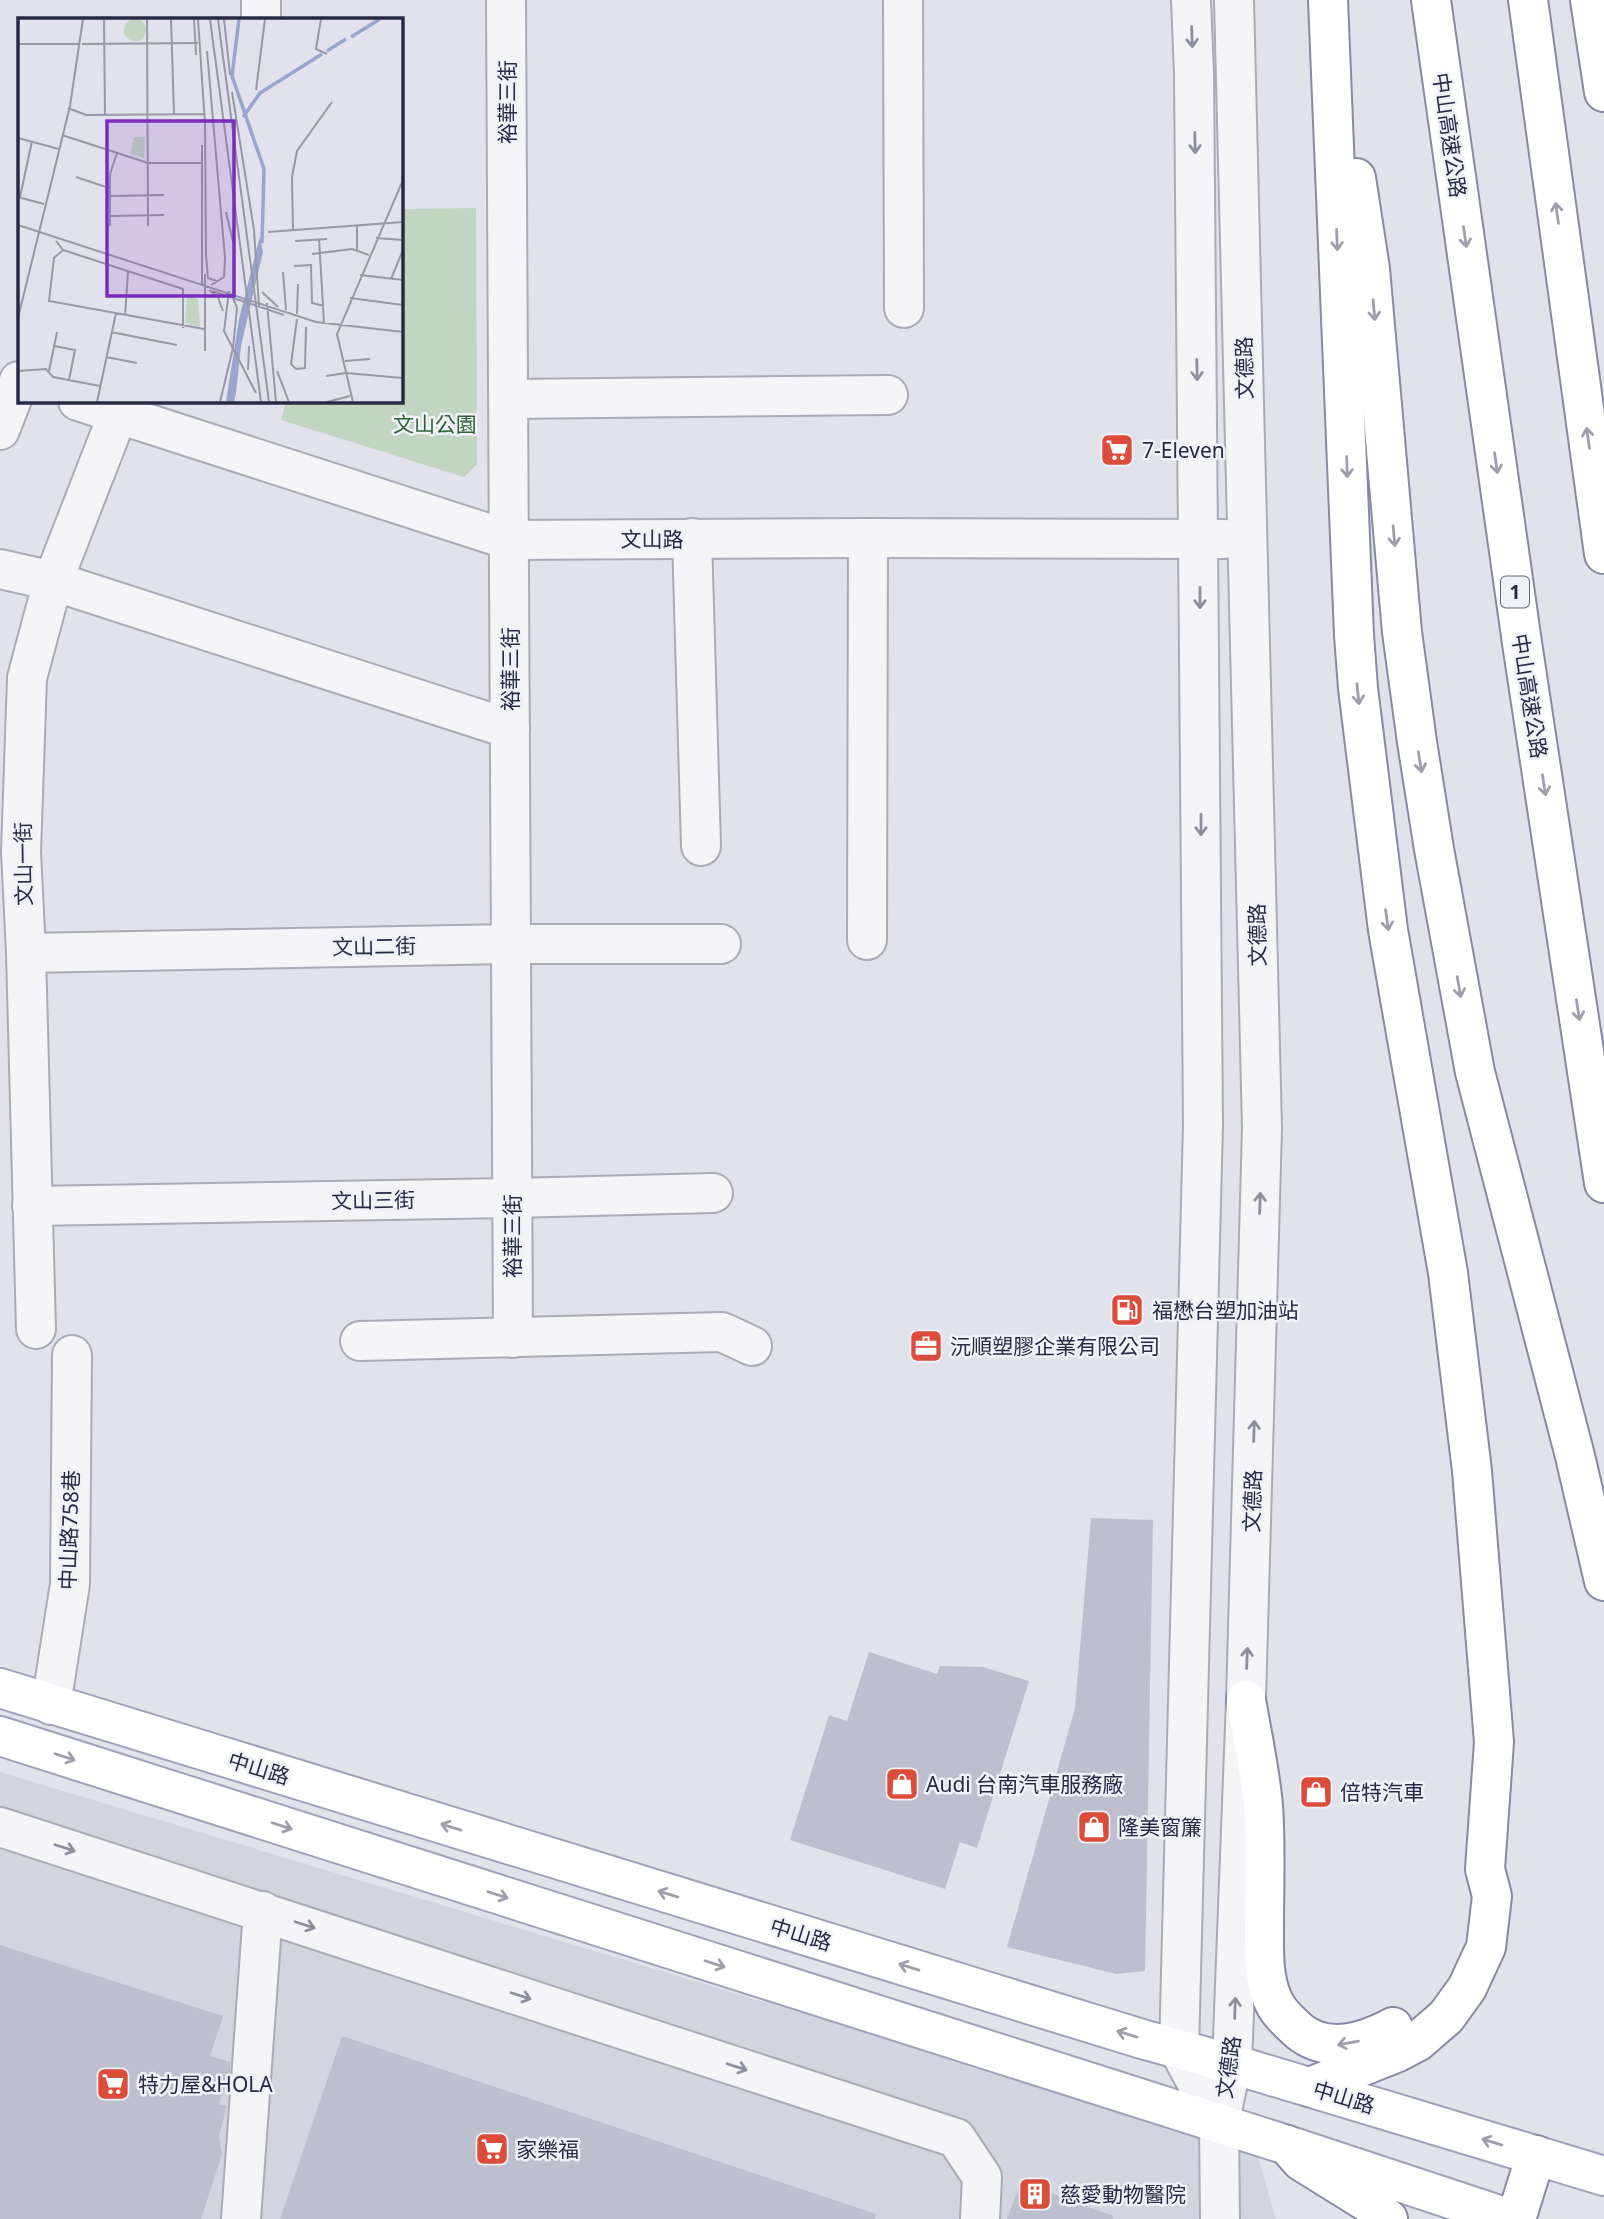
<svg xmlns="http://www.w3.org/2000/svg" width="1604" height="2219" font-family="'Noto Sans','Noto Sans TC',sans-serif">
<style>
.built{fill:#d2d4e0}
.green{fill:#c1d5c1}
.building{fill:#bdbfce}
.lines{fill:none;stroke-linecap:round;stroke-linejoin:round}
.minor-casing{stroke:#a9abb9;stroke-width:42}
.major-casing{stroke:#9fa2b8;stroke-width:42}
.highway-casing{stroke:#878aa3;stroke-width:42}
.minor{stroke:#f4f4f9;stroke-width:38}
.major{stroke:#fff;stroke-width:38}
.highway{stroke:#fff;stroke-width:38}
.oneway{stroke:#8e8f9e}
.oneway2{stroke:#9e9fab}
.labels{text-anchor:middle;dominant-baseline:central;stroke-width:5;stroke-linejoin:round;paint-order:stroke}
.shield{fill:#f0f2f8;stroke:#63667a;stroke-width:2}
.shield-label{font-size:19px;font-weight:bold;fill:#272a44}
.street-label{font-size:21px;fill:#272a44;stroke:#f0f2f8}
.park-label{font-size:21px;fill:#336136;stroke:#f0f2f8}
.poi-label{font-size:21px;fill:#272a44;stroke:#f0f2f8;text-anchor:start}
.inset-river{fill:none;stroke:#98a5ce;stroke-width:3.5}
.inset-road{fill:none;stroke:#9798a8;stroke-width:2}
.view{fill:#7b2cbf;fill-opacity:0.15;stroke:#7b2cbf;stroke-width:3.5}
.inset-edge{fill:none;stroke:#272a44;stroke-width:3.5}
</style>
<rect width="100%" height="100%" fill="#e1e2eb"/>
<!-- built -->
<polygon class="built" points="0,1772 1256,2150 1276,2219 0,2219"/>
<!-- green -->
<polygon class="green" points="476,208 477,464 464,477 281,420 286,401 401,401 401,209"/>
<!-- building -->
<g class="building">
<polygon points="1091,1518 1153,1520 1145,1971 1116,1974 1007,1947 1075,1708"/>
<polygon points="869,1652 937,1674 940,1666 983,1667 1029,1681 977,1848 960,1842 945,1889 790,1840 829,1715 847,1721"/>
<polygon points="0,1945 223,2016 210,2056 230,2062 230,2072 219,2104 227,2106 219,2136 222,2154 201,2219 0,2219"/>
<polygon points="342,2036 876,2214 875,2219 280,2219"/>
<polygon points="1021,2182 1113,2216 1113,2219 1007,2219"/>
</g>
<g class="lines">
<defs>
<g id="minor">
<polyline points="261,0 261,19"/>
<polyline points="506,0 513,1338"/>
<polyline points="903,0 904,308"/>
<polyline points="1191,0 1194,74 1203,1125 1179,2050 1219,2124"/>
<polyline points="509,399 888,395"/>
<polyline points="78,401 509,540 868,538 1224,539"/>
<polyline points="0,430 19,381"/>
<polyline points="692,538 701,846"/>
<polyline points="0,569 53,581 510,729"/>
<polyline points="867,940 868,538"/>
<polyline points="26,953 511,944 721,944"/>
<polyline points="32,1206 512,1198 713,1193"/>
<polyline points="36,1329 26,953 21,852 27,678 53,581 118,414"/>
<polyline points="360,1341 722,1332 752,1346"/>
<polyline points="51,1705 70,1584 72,1355"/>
<polyline points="0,1827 956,2138 982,2177 980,2219"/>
<polyline points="241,2219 263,1911"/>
<polyline points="1220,2219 1219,2124 1232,2064 1246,1700 1262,1128 1234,0"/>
</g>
<g id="major">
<polyline points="0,1688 1142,2039 1232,2064 1604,2176"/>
<polyline points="0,1736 1287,2145 1511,2219"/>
</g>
<g id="highway">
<polyline points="1431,0 1522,643 1604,1183"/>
<polyline points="1528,0 1604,554"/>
<polyline points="1590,0 1604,92"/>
<polyline points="1356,178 1370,269 1402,632 1417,742 1434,849 1475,1072 1575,1456 1604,1581"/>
<path d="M 1246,1700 C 1252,1735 1260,1771 1263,1806 C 1266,1846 1264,1888 1264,1929 C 1264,1952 1263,1976 1272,1998 C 1277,2011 1288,2021 1299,2031 C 1327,2054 1363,2043 1393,2027"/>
<polyline points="1310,2087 1398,2052 1417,2042 1446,2017 1467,1988 1486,1947 1492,1896 1485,1869 1494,1742 1472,1471 1448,1273 1388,930 1358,688 1354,635 1328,0"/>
<polyline points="1287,2145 1301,2161 1367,2202 1388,2219"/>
<polyline points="1516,2219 1536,2155"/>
</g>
</defs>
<!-- minor casing -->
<use href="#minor" class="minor-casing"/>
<!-- major casing -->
<use href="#major" class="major-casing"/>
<!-- highway casing -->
<use href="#highway" class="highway-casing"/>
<!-- minor -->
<use href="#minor" class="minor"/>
<!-- major -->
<use href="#major" class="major"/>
<!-- highway -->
<use href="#highway" class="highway"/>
</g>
<!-- one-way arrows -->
<defs><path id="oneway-shaft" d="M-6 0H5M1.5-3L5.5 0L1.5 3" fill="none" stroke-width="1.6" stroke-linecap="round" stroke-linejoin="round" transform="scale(1.75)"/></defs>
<g class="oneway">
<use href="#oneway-shaft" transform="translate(1192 37) rotate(88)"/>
<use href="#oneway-shaft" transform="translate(1195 143) rotate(89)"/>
<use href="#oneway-shaft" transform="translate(1197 370) rotate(89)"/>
<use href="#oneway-shaft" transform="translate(1200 598) rotate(90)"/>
<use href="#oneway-shaft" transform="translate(1201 825) rotate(90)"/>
<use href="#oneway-shaft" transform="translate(1260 1203) rotate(-88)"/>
<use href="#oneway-shaft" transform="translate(1254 1431) rotate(-88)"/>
<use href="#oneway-shaft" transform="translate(1247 1658) rotate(-88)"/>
<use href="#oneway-shaft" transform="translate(65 1848) rotate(18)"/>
<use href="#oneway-shaft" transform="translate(305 1925) rotate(18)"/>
<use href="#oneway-shaft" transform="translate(521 1996) rotate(18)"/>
<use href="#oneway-shaft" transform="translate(1235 2008) rotate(-88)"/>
<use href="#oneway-shaft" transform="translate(737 2067) rotate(18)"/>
</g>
<g class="oneway2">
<use href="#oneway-shaft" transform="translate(1557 213) rotate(-98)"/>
<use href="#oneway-shaft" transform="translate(1465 237) rotate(82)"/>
<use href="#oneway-shaft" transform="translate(1337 240) rotate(88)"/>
<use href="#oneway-shaft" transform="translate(1374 310) rotate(85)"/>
<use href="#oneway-shaft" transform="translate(1588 438) rotate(-98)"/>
<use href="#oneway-shaft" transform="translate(1496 463) rotate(82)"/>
<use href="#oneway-shaft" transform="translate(1347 467) rotate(88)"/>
<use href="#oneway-shaft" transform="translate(1394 536) rotate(85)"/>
<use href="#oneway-shaft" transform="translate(1358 694) rotate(84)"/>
<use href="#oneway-shaft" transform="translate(1420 762) rotate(81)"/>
<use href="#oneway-shaft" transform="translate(1544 785) rotate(81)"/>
<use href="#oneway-shaft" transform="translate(1387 920) rotate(82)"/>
<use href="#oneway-shaft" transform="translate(1459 987) rotate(80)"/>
<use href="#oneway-shaft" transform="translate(1578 1010) rotate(81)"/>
<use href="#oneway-shaft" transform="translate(65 1757) rotate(18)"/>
<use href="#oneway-shaft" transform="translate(282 1826) rotate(18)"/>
<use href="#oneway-shaft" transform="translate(451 1827) rotate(-163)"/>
<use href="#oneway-shaft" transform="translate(668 1894) rotate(-163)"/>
<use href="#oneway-shaft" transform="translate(498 1895) rotate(18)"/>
<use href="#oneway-shaft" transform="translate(715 1964) rotate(18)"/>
<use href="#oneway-shaft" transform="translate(909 1967) rotate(-163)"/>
<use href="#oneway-shaft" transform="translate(1127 2034) rotate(-163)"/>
<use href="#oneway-shaft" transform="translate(1348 2043) rotate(170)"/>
<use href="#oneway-shaft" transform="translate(1492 2142) rotate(-163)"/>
</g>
<!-- icons -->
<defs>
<symbol id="supermarket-square" viewBox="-11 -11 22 22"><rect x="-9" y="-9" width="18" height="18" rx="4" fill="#db4c3b" stroke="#f0f2f8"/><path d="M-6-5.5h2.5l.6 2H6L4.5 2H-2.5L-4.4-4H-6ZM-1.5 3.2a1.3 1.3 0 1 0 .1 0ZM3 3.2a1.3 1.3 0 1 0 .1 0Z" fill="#fff"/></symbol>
<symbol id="fuel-square" viewBox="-11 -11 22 22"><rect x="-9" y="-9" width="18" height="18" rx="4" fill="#db4c3b" stroke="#f0f2f8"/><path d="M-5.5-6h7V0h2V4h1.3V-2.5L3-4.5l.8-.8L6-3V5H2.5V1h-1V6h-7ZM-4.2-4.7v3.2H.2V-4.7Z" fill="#fff"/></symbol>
<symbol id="office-square" viewBox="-11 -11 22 22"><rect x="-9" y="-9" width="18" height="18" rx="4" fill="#db4c3b" stroke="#f0f2f8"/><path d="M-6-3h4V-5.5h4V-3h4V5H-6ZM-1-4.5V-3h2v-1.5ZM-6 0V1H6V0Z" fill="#fff"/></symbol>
<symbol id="shop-square" viewBox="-11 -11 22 22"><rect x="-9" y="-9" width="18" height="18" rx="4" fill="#db4c3b" stroke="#f0f2f8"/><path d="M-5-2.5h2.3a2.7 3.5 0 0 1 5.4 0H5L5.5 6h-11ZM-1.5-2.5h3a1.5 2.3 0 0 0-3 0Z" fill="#fff"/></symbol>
<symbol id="building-square" viewBox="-11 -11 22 22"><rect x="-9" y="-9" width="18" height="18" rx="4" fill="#db4c3b" stroke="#f0f2f8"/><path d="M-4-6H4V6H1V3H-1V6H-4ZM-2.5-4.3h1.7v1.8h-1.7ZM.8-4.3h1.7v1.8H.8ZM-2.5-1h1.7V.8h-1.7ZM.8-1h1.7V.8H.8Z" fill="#fff"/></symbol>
</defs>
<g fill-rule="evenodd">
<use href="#supermarket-square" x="1098" y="431" width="38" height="38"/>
<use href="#fuel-square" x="1108" y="1291" width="38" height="38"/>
<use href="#office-square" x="907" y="1327" width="38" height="38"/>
<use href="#shop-square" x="883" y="1765" width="38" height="38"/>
<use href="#shop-square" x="1297" y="1773" width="38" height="38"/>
<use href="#shop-square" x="1075" y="1808" width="38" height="38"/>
<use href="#supermarket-square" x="94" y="2065" width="38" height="38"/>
<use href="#supermarket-square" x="473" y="2130" width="38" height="38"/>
<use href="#building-square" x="1016" y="2175" width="38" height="38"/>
</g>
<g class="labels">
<!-- shield labels -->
<rect class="shield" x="1501" y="576.5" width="28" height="31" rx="5"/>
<g class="shield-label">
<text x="1515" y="592">1</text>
</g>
<!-- street labels -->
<g class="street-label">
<text transform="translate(507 102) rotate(-90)">裕華三街</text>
<text transform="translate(1450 135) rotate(82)">中山高速公路</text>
<text transform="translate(1244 368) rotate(-91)">文德路</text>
<text x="652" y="539">文山路</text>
<text transform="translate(510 669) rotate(-90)">裕華三街</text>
<text transform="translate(1530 696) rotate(81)">中山高速公路</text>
<text transform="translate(23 864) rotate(-91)">文山一街</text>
<text transform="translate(1257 935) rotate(-91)">文德路</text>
<text transform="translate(374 946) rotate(-1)">文山二街</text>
<text transform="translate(373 1200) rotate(-1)">文山三街</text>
<text transform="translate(512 1236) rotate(-90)">裕華三街</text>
<text transform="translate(1252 1501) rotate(-88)">文德路</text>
<text transform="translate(69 1530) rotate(-88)">中山路758巷</text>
<text transform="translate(259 1768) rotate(17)">中山路</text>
<text transform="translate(801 1934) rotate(17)">中山路</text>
<text transform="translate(1228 2067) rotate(-82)">文德路</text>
<text transform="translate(1344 2097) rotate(17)">中山路</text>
</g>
<!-- park labels -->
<g class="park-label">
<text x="435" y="424">文山公園</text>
</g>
<!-- poi labels -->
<g class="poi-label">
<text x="1142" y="450">7-Eleven</text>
<text x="1152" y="1310">福懋台塑加油站</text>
<text x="950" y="1346">沅順塑膠企業有限公司</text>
<text x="926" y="1784">Audi 台南汽車服務廠</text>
<text x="1340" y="1792">倍特汽車</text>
<text x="1118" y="1827">隆美窗簾</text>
<text x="138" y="2084">特力屋&amp;HOLA</text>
<text x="516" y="2149">家樂福</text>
<text x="1060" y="2194">慈愛動物醫院</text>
</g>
</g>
<!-- overview -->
<g transform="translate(18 18)">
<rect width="385" height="385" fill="#e1e2eb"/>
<path d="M106 12a11 11 0 1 1 22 0a11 11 0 1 1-22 0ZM 116,119 L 127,119 L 126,140 L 112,136 ZM 169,278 L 180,281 L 182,309 L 167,305 Z" fill="#c1d5c1"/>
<path d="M 242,218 L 245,234 L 223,328 L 218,375 L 216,384 L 208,384 L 221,301 Z" fill="#98a5ce"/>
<path class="inset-river" d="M 221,1 L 214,58 L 246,151 L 244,225M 333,19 L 362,1M 309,33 L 328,21M 225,99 L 242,75 L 304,36"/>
<path class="inset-road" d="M 86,1 L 87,97M 129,1 L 130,208M 153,1 L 156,96M 176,1 L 178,37M 180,1 L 187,106 L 188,239M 192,1 L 243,384M 200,1 L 251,384M 206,1 L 212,57M 303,1 L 298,31 L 309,36M 0,26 L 61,26M 64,26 L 180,25M 189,33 L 207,240 L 206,259 L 193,267M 238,72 L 247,1M 214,74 L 236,212 L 241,288M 50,90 L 68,97 L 186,96M 44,117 L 130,145 L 185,145M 0,120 L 41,131M 184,127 L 184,268M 58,159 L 91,170M 92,178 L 146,177M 0,179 L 26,186M 2,179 L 14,123M 208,194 L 215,224M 92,198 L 146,197M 0,207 L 298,304 L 385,314M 339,207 L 339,232M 92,208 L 92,156 L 99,135M 275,213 L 274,159 L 279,133 L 314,84M 250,214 L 385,204M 358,220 L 385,222M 301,221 L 306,305M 38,223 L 45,232 L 165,271 L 165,310M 277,223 L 309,221M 45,232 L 36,240 L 31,283 L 186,311M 294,236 L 334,231 L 351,237M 188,237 L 190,260 L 199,263M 276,248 L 293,247 L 294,285 L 306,288M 265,254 L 268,292M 342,257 L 385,262M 373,261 L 385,232M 191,272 L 200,279 L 205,293M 194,273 L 266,297M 211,273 L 206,313 L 238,375M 244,274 L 260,289M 332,280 L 385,287M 249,285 L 258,384M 279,296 L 280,266M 107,298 L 110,254M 0,300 L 52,88 L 65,1M 279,301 L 273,346 L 278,351 L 287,350 L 288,309M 93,314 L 159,327M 36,328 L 57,332 L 51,362M 187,333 L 187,256M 88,339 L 119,345M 327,343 L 352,341M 230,352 L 231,328M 0,353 L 28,351 L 35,359 L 82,368M 31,353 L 39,314M 259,353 L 271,384M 308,358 L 328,355 L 385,360M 79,384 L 98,295M 202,384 L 215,330 L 219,290 L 215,280M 309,384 L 332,378M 335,384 L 319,316 L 385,162"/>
<path class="view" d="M 89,103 L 216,103 L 216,278 L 89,278 Z"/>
<rect width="385" height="385" class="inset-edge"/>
</g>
</svg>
